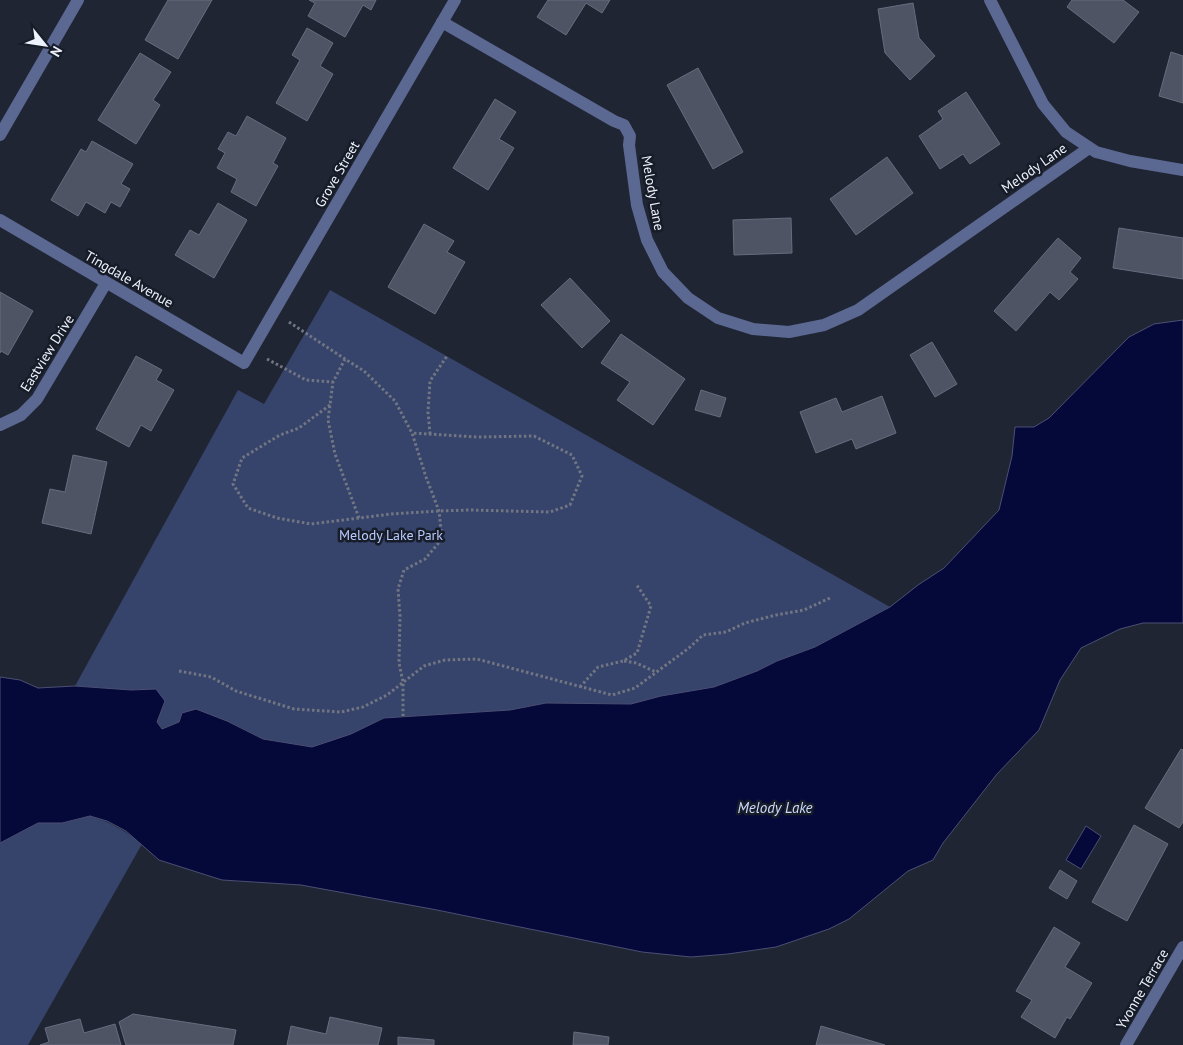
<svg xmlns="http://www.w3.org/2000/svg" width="1183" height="1045" font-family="'PT Sans',sans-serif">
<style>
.green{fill:#36436a}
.water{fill:#050939;stroke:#4b4f74}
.building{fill:#4e5464;stroke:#666d7e}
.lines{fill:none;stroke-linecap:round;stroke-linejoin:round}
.path{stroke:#727683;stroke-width:3;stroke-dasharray:2.5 2.5;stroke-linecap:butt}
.minor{stroke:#5a6892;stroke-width:12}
.labels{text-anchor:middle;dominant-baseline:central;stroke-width:5;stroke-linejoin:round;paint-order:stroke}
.street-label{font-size:14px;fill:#eef2fc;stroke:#171c29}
.park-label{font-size:14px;fill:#b9cbfd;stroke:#171c29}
.water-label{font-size:15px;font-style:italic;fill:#ccd9fb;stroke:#171c29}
</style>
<rect width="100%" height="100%" fill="#202533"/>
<!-- green -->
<g class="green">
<polygon points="330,290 890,607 815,647 777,661 757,671 714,687 661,696 631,704 546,703 510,710 384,718 351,734 312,747 263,739 227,721 179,722 162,729 157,722 156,689 131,690 75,686 238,390 264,404"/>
<path d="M 90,816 C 110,822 126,831 142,844 L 28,1045 L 0,1045 L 0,843 L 38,823 L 62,823 Z"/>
</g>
<!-- water -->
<g class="water">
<polygon points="1183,320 1183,623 1143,623 1120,629 1081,648 1060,680 1039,730 997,774 943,843 933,860 908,871 849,919 829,929 776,947 728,954 691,957 642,952 437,910 301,885 222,880 159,860 126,831 107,821 90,816 62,823 38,823 0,843 0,677 20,680 38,688 75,686 131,690 156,689 165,701 157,722 162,729 179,722 182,713 196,709 227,721 263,739 312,747 351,734 384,718 510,710 546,703 631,704 661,696 714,687 757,671 777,661 815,647 890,607 918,585 944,568 999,510 1012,456 1015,427 1034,427 1049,418 1129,337 1154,324"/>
<polygon points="1086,826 1101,836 1081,869 1066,860"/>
</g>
<!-- building -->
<g class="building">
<polygon points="168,0 212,0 178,59 145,40"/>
<polygon points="309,0 376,0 371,10 363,5 345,37 308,16 315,3"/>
<polygon points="548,0 610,0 602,13 586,3 566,35 537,17"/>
<polygon points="1072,0 1123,0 1139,12 1114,43 1067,7"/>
<polygon points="913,3 919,38 935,56 910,80 885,53 878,9"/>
<polygon points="307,28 333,43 320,66 333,74 307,121 276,103 300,60 292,55"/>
<polygon points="1171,52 1183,56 1183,103 1159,96"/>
<polygon points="140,53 171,72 153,100 160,105 136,144 98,120"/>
<polygon points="698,68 743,152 713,169 667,85"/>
<polygon points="966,92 1000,144 970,164 963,154 940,169 919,136 943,119 938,111"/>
<polygon points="495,99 516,112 499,139 514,148 488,190 453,168"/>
<polygon points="247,116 286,138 273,163 278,166 256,206 231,192 237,179 217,168 225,153 218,149 228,132 236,136"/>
<polygon points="92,141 133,164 121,184 130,189 120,207 111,202 105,213 86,202 78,216 51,200 81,149 86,152"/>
<polygon points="887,157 913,193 856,235 830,199"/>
<polygon points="218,203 247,220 214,278 175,255 190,230 199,235"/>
<polygon points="791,218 792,253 734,255 733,220"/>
<polygon points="424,224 454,241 447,252 465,262 435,314 388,287"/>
<polygon points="1119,228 1183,238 1183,279 1113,268"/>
<polygon points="1058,238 1081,258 1070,272 1078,279 1059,300 1050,292 1016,331 994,311"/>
<polygon points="570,278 610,321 582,348 541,305"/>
<polygon points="0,292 33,311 8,355 1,351 0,353"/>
<polygon points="621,334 685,379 653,425 617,400 630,382 601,363"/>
<polygon points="932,342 957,384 935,397 910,355"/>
<polygon points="136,356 162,370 156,380 174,390 151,431 141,425 129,447 96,429"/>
<polygon points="701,390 726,398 720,417 695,410"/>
<polygon points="882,396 896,433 856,449 852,439 816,453 800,412 836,398 842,412"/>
<polygon points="73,455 107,462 91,534 42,523 50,489 65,492"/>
<polygon points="1181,749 1183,750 1183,822 1179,828 1145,808"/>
<polygon points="1134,825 1168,844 1127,921 1092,902"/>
<polygon points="1060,870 1077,881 1067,899 1049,888"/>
<polygon points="1054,927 1080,943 1065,967 1092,983 1070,1019 1067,1017 1055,1038 1021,1017 1032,1000 1016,991"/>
<polygon points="133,1014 236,1030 233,1045 126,1045 119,1022"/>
<polygon points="330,1017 382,1028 378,1045 287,1045 291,1026 326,1034"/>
<polygon points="80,1019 84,1033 115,1024 121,1045 40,1045 49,1042 45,1028"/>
<polygon points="821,1026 885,1045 816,1045"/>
<polygon points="574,1032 609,1037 608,1045 573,1045"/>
<polygon points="398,1037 434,1040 434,1045 398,1045"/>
</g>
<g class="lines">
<!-- path -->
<g class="path">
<polyline points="289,322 345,359"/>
<polyline points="267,359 306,380 333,382"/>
<polyline points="330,405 299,428 280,435 242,458 233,484 248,508 277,518 311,524 391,514 439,511 469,510 550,512 570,505 582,476 572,455 534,436 477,437 412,433"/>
<polyline points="430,434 428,412 430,381 447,356"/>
<polyline points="359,518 335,454 328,420 333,382 345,359 364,371 395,401 412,433 426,477 439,511 442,539 425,559 404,570 398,589 400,616 399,663 403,682 403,716"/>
<polyline points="624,661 636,663 656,672"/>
<polyline points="179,671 211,677 236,691 294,709 341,712 363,707 387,695 424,666 445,660 477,659 612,695 635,688 689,648 703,635 726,632 745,623 776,615 804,610 830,598"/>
<polyline points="580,687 598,667 623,661 637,653 651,606 636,584"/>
</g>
<!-- minor -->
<g class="minor">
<polyline points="990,0 1043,104 1066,132 1096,152 1130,161 1183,170"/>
<polyline points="442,22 614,121 624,125 630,136 629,145 637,205 647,240 663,272 688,298 718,318 753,329 789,332 824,325 858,310 1089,148"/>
<polyline points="0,135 78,0"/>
<polyline points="0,220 244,363 455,0"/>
<polyline points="0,425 21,415 37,399 106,283"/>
<polyline points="1126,1045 1183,947"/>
</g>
</g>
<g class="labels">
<!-- street labels -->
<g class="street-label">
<text transform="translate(1034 168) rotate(-35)">Melody Lane</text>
<text transform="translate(337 174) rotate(-60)">Grove Street</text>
<text transform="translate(653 193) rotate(80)">Melody Lane</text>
<text transform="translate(129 279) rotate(30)">Tingdale Avenue</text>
<text transform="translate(47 353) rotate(-58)">Eastview Drive</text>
<text transform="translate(1142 989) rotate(-60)">Yvonne Terrace</text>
</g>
<!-- park labels -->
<g class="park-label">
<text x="391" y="535">Melody Lake Park</text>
</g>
<!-- water labels -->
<g class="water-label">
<text x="775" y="807">Melody Lake</text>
</g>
</g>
<!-- north arrow -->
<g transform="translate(45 45) rotate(120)" stroke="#171c29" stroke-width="4" paint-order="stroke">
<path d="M0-4L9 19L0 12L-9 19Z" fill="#eef2fc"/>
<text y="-8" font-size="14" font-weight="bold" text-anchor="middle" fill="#eef2fc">N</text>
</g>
</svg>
